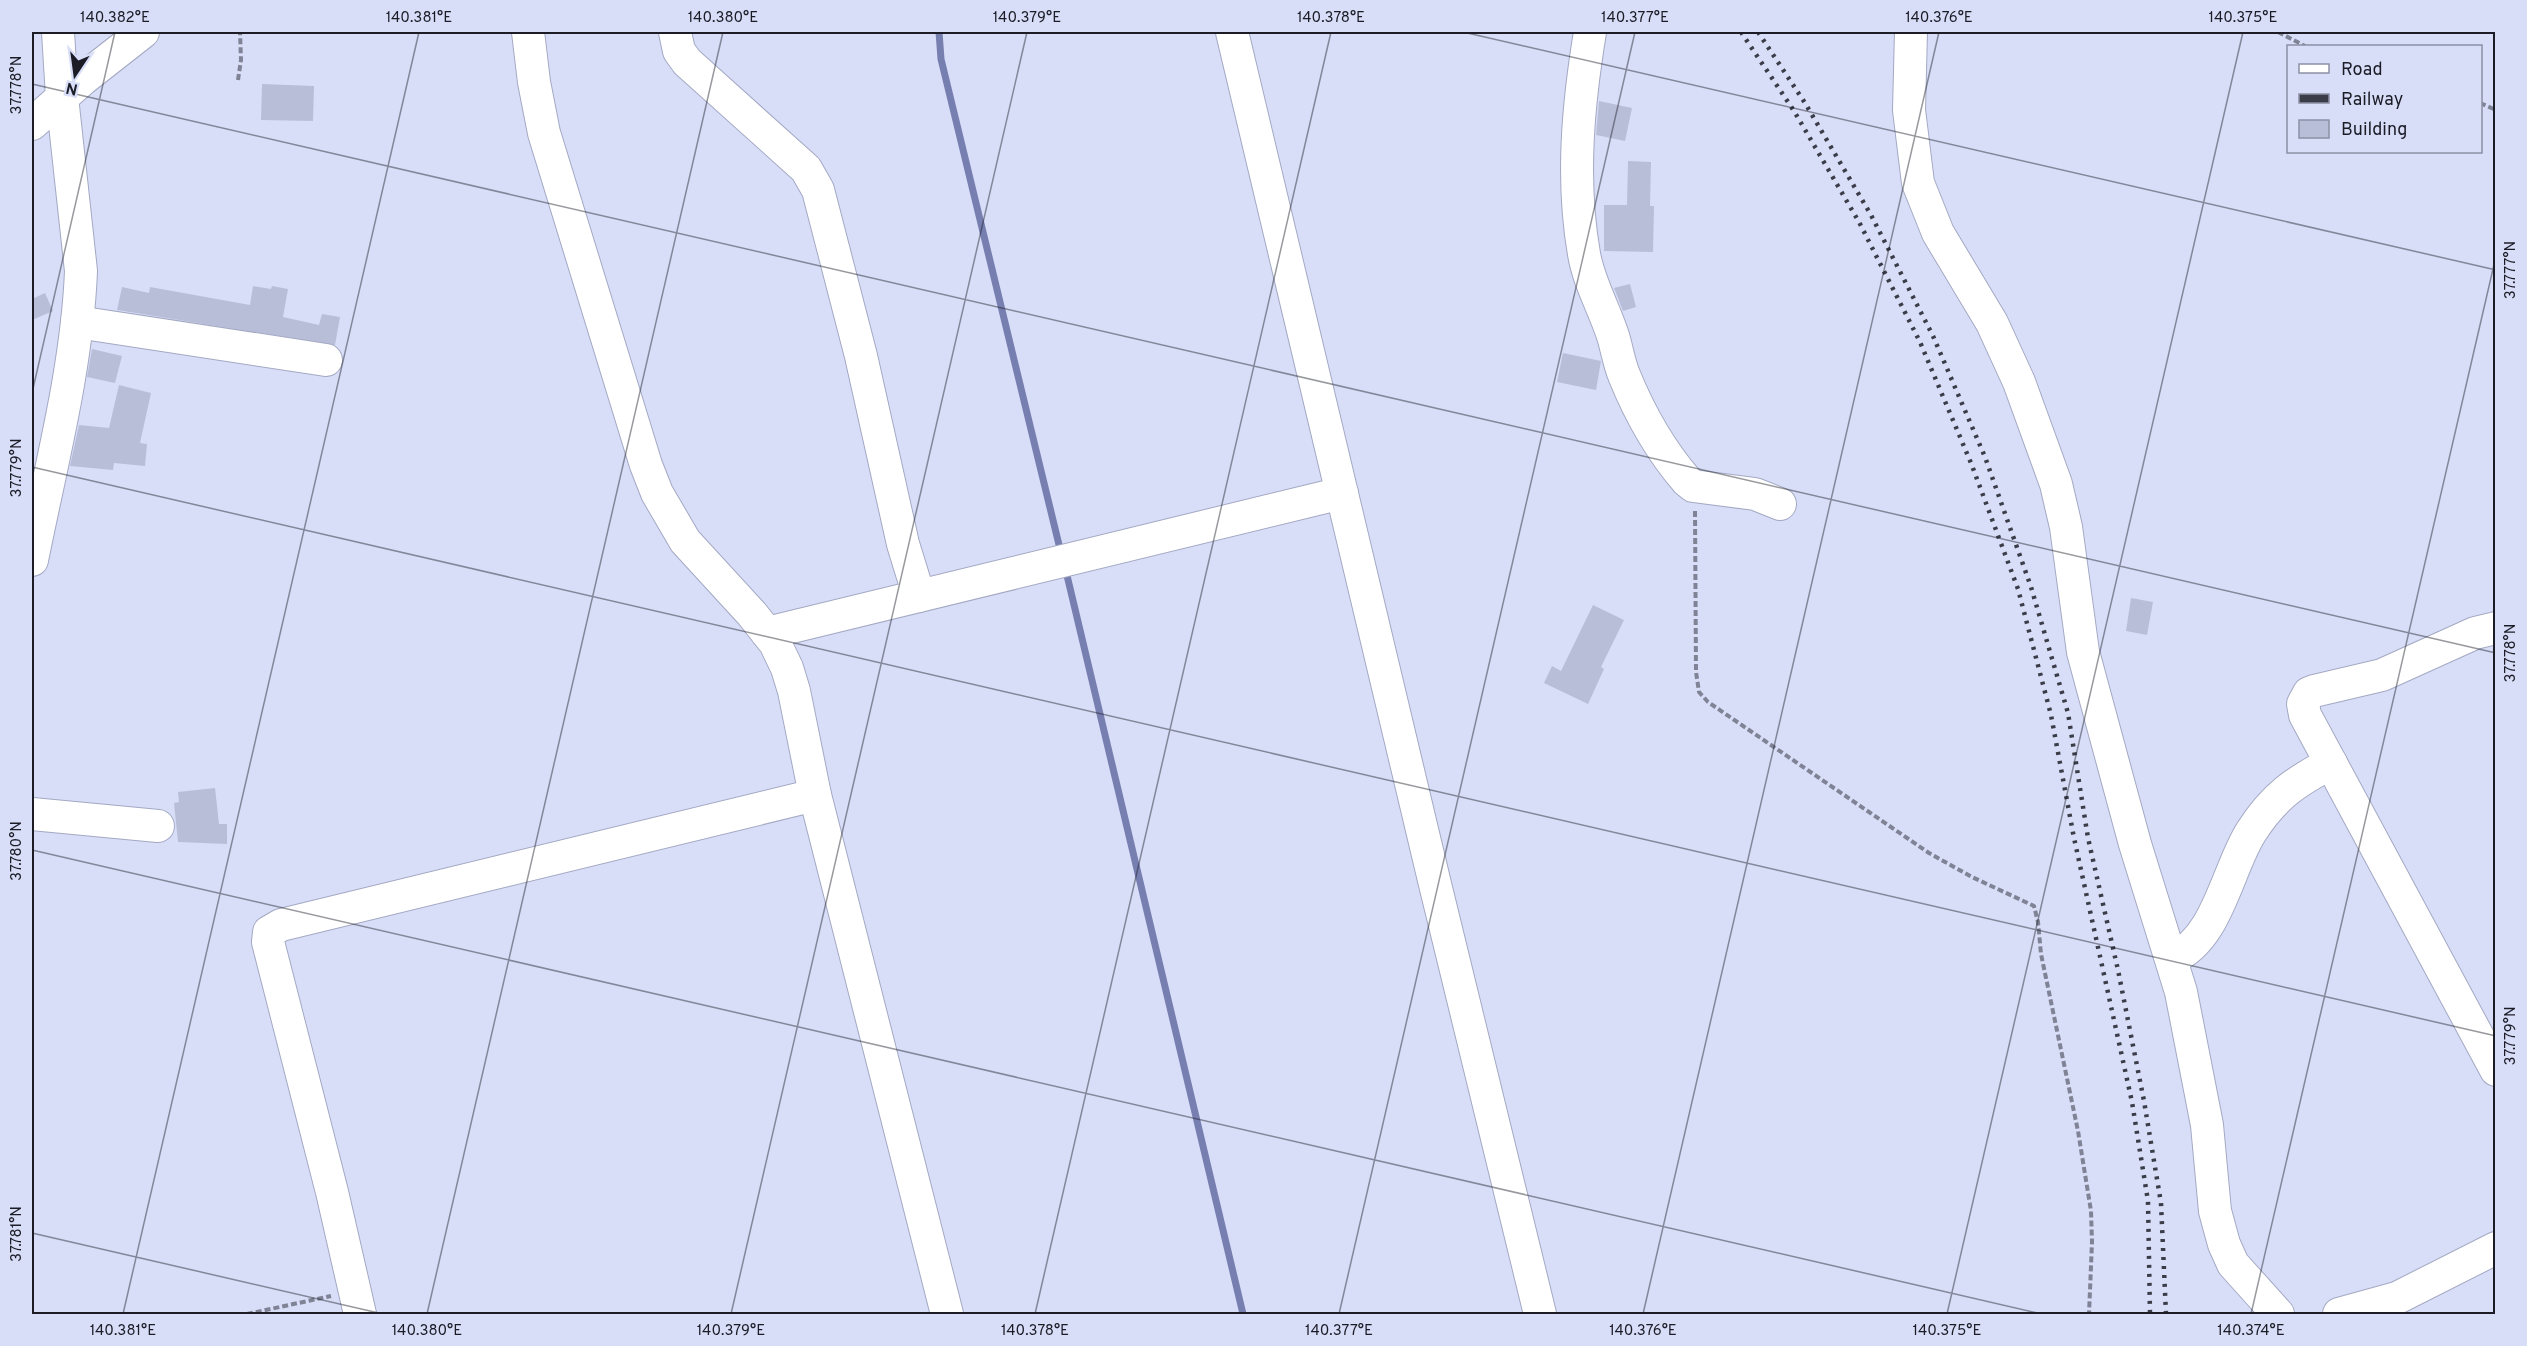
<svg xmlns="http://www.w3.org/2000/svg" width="2527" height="1346" font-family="Overpass,sans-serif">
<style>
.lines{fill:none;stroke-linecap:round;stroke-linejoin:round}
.stream{stroke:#777fb1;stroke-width:7}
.building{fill:#b9bed8}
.minor-casing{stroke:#a4a9c3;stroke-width:34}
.path{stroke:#7f8395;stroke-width:4;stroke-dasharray:6 3;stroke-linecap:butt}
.minor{stroke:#fff;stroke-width:32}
.rail{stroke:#3a3c48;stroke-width:4.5;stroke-dasharray:3 6;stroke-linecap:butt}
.ticks{fill:none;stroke:#1b1c26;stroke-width:1.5;stroke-opacity:0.45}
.neatline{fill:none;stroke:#1b1c26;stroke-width:2}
.ticks-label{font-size:15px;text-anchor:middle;fill:#1b1c26}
</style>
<rect width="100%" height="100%" fill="#d8def8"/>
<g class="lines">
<!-- stream -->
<g class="stream">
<polyline points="939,32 941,59 1061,553"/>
<polyline points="1065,567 1243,1314"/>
</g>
</g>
<!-- building -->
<g class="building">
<polygon points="262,84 314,86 313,121 261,120"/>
<polygon points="1599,101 1632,108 1625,141 1596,135"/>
<polygon points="1628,161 1651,162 1650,206 1654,206 1653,252 1604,251 1604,205 1627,205"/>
<polygon points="1630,284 1636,307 1623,311 1614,288"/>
<polygon points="253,286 271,289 272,286 288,289 283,317 319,325 322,314 340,317 335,345 117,310 122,287 149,293 150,287 250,305"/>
<polygon points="45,293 53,311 32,320 32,299"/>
<polygon points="92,349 122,356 115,383 87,377"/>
<polygon points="1563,353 1601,361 1596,390 1557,382"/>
<polygon points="119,385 151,393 140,443 147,444 145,466 114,463 113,470 70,466 79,425 109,428"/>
<polygon points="2131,598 2153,602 2147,635 2126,631"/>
<polygon points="1593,605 1624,620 1601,667 1604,669 1588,704 1544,683 1552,666 1561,671"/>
<polygon points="215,788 219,824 227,824 227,844 178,842 174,803 179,802 178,792"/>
</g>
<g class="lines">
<defs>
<g id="minor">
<polyline points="528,32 534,82 544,133 646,465 657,493 685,541 752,614 775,643 787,668 794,691 815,795 947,1314"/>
<polyline points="675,32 679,51 687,62 806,169 818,190 861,356 903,544 919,596"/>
<polyline points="1232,32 1434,880 1540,1314"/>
<path d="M 1590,32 C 1578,105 1571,180 1584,254 C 1589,283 1604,308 1613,336 C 1617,349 1619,363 1624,375 C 1639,412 1661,451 1687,481 L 1693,486 L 1755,494 L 1780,504"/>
<polyline points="1911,32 1909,110 1918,183 1938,233 1992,323 2019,382 2056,484 2066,527 2083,652 2135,844 2181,992 2207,1125 2215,1211 2224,1244 2233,1264 2278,1314"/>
<polyline points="32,124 83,79 143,32"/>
<polyline points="77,322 326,360"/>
<path d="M 32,560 C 51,465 77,368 81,271 L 62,97 L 58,32"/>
<polyline points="2496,628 2475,633 2382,675 2314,691 2309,693 2303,704 2305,715 2496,1070"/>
<polyline points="767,633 1342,493"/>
<polyline points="32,814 158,826"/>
<path d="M 2172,958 C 2217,941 2227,870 2251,832 C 2274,796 2295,782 2331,763"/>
<polyline points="360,1314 332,1192 268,942 269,932 281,925 815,795"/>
<polyline points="2339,1314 2397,1298 2496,1248"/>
</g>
</defs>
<!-- minor casing -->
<use href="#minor" class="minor-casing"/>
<!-- path -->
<g class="path">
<polyline points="2278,32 2305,46"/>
<polyline points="238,80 241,60 240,32"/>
<polyline points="2480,103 2496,110"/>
<polyline points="1695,511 1696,672 1699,692 1708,702 1929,853 1972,877 2034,906 2038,922 2041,954 2078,1131 2091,1211 2092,1242 2089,1314"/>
<polyline points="247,1314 331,1296"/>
</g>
<!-- minor -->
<use href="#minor" class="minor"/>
<!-- rail -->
<g class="rail">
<polyline points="1741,32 1794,111 1859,222 1920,342 1971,463 2018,589 2051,715 2074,838 2132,1102 2148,1201 2150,1314"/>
<polyline points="1758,32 1805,103 1871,215 1933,336 1985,457 2031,587 2068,713 2088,838 2118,970 2144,1101 2161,1203 2166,1314"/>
</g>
</g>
<!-- ticks -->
<path class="ticks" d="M 1463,32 L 2496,270M 32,84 L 2496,653M 32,393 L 115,32M 32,467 L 2496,1036M 32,850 L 2042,1314M 32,1233 L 383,1314M 123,1314 L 419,32M 427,1314 L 723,32M 731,1314 L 1027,32M 1035,1314 L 1331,32M 1339,1314 L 1635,32M 1643,1314 L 1939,32M 1947,1314 L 2243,32M 2251,1314 L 2496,256"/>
<!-- border -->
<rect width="2527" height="1346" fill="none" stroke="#d8def8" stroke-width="66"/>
<!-- legend -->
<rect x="2287" y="45" width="195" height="108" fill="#d8def8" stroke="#8c90a4" stroke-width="1.5"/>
<rect x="2299" y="64" width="30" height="9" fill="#ffffff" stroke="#8c90a4" stroke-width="1.5"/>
<text x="2341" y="75" font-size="18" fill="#1b1c26">Road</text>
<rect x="2299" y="94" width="30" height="9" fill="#3a3c48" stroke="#8c90a4" stroke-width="1.5"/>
<text x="2341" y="105" font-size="18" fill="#1b1c26">Railway</text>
<rect x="2299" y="120" width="30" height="18" fill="#b9bed8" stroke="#8c90a4" stroke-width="1.5"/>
<text x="2341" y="135" font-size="18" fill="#1b1c26">Building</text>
<!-- north arrow -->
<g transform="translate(75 75) rotate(193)" stroke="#d8def8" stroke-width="4.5" paint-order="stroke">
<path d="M0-4.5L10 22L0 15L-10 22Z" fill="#1b1c26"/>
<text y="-9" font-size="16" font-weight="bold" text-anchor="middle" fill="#1b1c26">N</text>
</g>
<rect x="33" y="33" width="2461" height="1280" class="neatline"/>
<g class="ticks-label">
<text x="115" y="22">140.382°E</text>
<text x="419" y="22">140.381°E</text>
<text x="723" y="22">140.380°E</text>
<text x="1027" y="22">140.379°E</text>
<text x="1331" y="22">140.378°E</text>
<text x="1635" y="22">140.377°E</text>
<text x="1939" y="22">140.376°E</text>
<text x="2243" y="22">140.375°E</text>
<text transform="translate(16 85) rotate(-90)" y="5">37.778°N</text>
<text transform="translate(2510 270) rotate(-90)" y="5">37.777°N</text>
<text transform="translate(16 468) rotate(-90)" y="5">37.779°N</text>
<text transform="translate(2510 653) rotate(-90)" y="5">37.778°N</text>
<text transform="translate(16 851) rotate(-90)" y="5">37.780°N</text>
<text transform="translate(2510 1036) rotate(-90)" y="5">37.779°N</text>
<text transform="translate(16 1234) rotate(-90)" y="5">37.781°N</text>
<text x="123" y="1335">140.381°E</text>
<text x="427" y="1335">140.380°E</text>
<text x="731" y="1335">140.379°E</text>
<text x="1035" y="1335">140.378°E</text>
<text x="1339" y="1335">140.377°E</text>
<text x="1643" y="1335">140.376°E</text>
<text x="1947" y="1335">140.375°E</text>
<text x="2251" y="1335">140.374°E</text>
</g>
</svg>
